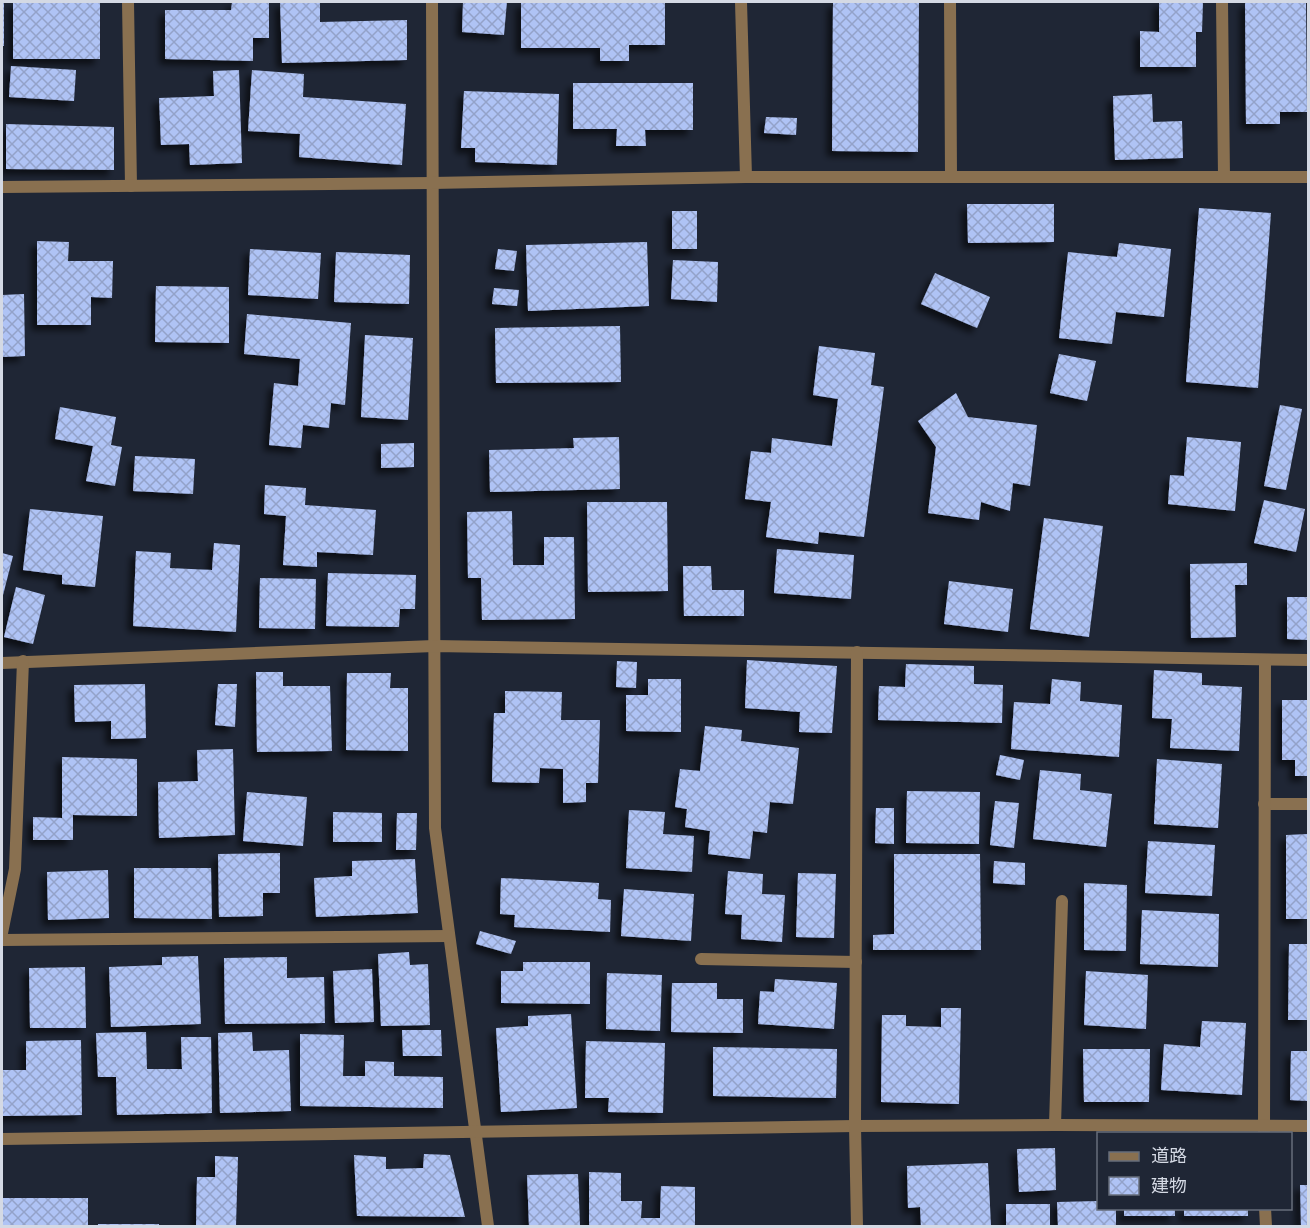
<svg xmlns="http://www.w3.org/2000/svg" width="1310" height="1228" font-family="Mulish,'Noto Sans JP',sans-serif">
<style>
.building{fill:url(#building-cross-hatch);filter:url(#shadow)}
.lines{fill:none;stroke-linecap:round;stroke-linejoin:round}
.minor{stroke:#897050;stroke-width:12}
</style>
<defs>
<pattern id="building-cross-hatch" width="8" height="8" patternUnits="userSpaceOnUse" patternTransform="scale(1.5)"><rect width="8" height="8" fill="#afc3f5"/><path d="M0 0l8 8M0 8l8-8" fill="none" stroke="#93a2c9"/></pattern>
<filter id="shadow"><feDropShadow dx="-5.5" dy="5.5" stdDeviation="3" flood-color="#0009"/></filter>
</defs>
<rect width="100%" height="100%" fill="#1f2635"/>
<!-- building -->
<g class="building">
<rect x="2" y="2" width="2" height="44"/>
<rect x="13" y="2" width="87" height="57"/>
<polygon points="232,2 269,2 269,38 253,38 253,61 165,59 165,10 231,10"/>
<polygon points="280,2 320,2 320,22 407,20 407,60 282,63"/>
<polygon points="463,2 507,2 504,35 462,32"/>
<polygon points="521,2 665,2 665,45 629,45 629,61 600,61 600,48 521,48"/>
<polygon points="833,2 919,2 918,152 832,151"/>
<polygon points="1159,2 1203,2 1202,32 1196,32 1196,67 1140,67 1140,31 1159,32"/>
<polygon points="1245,2 1306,2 1307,112 1280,112 1280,124 1246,124"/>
<polygon points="11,66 76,70 74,101 9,97"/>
<polygon points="239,70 242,163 190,165 189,144 161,145 159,98 214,96 213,71"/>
<polygon points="252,70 304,74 303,97 406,104 402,165 299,157 300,134 248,131"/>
<polygon points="573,83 693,83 693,130 645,130 646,146 616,146 617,129 573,129"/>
<polygon points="464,91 559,94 557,165 475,162 475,148 461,148"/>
<polygon points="1152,94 1153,122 1182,121 1183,158 1115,160 1113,96"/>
<polygon points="766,117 797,118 796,135 764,133"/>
<polygon points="6,124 114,127 114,170 6,169"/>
<polygon points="967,204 1054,204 1054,242 968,243"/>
<polygon points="1199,208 1271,213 1258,388 1186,382"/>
<rect x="672" y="211" width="25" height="38"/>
<polygon points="37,241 69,242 68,261 113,261 112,298 91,297 91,325 37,325"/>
<polygon points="647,242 649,306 528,311 526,245"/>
<polygon points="1119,243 1171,249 1164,317 1116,312 1112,344 1059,338 1068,252 1117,257"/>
<polygon points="250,249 321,253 318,299 248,295"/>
<polygon points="498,249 517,251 514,271 495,269"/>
<polygon points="336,252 410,255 409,304 334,302"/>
<polygon points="673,260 718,262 717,302 671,299"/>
<polygon points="935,273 990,297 977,328 921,304"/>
<polygon points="156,286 229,287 229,343 155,342"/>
<polygon points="494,288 519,290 517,306 492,304"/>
<polygon points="24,294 25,356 2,357 2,295"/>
<polygon points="247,314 351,323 345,405 331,403 329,428 303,425 301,448 269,445 274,383 298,386 300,359 244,354"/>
<polygon points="620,326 621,382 496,383 495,328"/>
<polygon points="365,335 413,338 408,420 361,417"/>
<polygon points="819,346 875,353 871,385 884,387 864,537 819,532 818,544 766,537 771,502 745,499 751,451 771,453 772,438 832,446 838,399 813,395"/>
<polygon points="1059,354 1096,361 1087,401 1050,393"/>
<polygon points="956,393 968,417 1037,425 1030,486 1013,483 1010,511 981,502 979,520 928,513 936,447 918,421"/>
<polygon points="1280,405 1302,409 1286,490 1264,486"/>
<polygon points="60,407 116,417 111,445 122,447 115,486 86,481 93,446 55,439"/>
<polygon points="619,437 620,489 490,492 489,450 574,448 573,438"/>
<polygon points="1187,437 1241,442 1235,511 1168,504 1170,475 1184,476"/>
<polygon points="414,443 414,467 381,468 381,444"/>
<polygon points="135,456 195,459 193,494 133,491"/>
<polygon points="265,485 306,488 305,505 376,510 373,555 317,552 317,567 283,565 286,516 264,514"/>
<polygon points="1264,500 1305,509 1296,552 1254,543"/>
<polygon points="587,502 667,502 668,591 588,592"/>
<polygon points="30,509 103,516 95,587 62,584 62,575 23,570"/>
<polygon points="512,511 513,565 544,565 544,537 574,537 575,619 482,620 481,578 468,578 467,512"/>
<polygon points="1044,518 1103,526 1089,637 1030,629"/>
<polygon points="214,543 240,545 236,632 133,626 136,551 171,553 170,568 212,570"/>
<polygon points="777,549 854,555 851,599 774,593"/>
<polygon points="2,553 13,556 2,599"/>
<polygon points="1247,563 1247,585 1235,585 1236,637 1191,638 1190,564"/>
<polygon points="683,566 711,566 712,590 744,590 744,616 684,616"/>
<polygon points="328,573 416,575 415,609 400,609 399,627 326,626"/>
<polygon points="260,578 316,579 315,629 259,628"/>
<polygon points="949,581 1013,589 1008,632 944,624"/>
<polygon points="16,587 45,595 33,644 4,637"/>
<polygon points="1287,597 1308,597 1308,640 1287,639"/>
<polygon points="747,660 837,666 832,733 799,732 800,712 745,708"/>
<polygon points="617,661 637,662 636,688 616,687"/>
<polygon points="906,664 974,666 974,684 1003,685 1002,723 878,720 879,686 905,687"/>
<polygon points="1154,670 1202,673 1202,685 1242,687 1239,751 1170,748 1172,719 1152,718"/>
<polygon points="256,672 283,672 283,686 330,686 332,751 257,752"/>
<polygon points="347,673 391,673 390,688 408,688 408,751 346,750"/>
<polygon points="648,679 681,679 681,732 626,731 626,695 648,695"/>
<polygon points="1052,679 1081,682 1080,701 1122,705 1119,757 1011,749 1014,702 1050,704"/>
<polygon points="145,684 146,738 111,739 111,721 75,722 74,685"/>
<polygon points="218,684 237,684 235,727 215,725"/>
<polygon points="505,691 562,692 561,720 600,720 598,783 586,783 586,802 563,803 563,769 540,768 539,783 492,782 494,713 505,713"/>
<polygon points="1282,700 1308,700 1308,776 1295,776 1295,760 1282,760"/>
<polygon points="705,726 742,730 741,741 799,748 793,804 770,802 767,833 753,831 750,859 708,854 710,831 685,827 687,809 675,807 680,769 700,771"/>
<polygon points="233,749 235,835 159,838 158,782 198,781 197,750"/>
<polygon points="1000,755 1024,760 1020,780 996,775"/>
<polygon points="62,757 137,759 137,816 73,815 73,840 33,840 33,817 62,818"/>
<polygon points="1157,759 1222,764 1218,828 1154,824"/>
<polygon points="1040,770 1081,774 1080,790 1112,794 1106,847 1033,839"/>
<polygon points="907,791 980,792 979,844 906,843"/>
<polygon points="247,792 307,797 303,846 243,841"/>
<polygon points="995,801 1019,803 1014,848 990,845"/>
<polygon points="876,808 894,808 894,844 875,843"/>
<polygon points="629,810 665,812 663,834 694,836 692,872 626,868"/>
<polygon points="333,812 382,813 382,842 333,842"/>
<polygon points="397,813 417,813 416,850 396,850"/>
<polygon points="1308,834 1308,919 1286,919 1286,835"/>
<polygon points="1148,841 1215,845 1212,896 1145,893"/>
<polygon points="280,853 280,893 263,893 263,916 219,917 218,854"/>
<polygon points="894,854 980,854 981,950 873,950 873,935 894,934"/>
<polygon points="415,859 418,913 316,917 314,878 352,876 352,861"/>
<polygon points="994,861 1025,863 1025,885 993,883"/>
<polygon points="134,868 211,868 212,919 134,918"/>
<polygon points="108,870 109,918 48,920 47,872"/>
<polygon points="728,871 763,874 762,894 785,895 782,942 741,939 742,915 725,914"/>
<polygon points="798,873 836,874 834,938 796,937"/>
<polygon points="501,878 599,883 598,899 611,900 610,932 514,927 515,915 500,914"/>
<polygon points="1084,883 1127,885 1126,951 1084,950"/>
<polygon points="624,889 694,894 691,941 621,936"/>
<polygon points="1142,910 1219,914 1218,967 1140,964"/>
<polygon points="480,931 516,941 511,954 476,944"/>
<polygon points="1289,944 1308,944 1308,1020 1288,1020"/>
<polygon points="409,952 410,965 428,964 430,1025 381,1026 378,954"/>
<polygon points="198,956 201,1024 111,1027 109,967 162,965 162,957"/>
<polygon points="287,957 287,978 324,977 325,1023 225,1024 224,958"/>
<polygon points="523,962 590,962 590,1004 501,1003 501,971 523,971"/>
<polygon points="85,967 86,1028 30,1028 29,968"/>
<polygon points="372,969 374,1022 335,1023 333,971"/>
<polygon points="1086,971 1148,975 1146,1029 1084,1025"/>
<polygon points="607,973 662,975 660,1031 606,1029"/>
<polygon points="775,979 837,983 834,1029 758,1024 760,991 774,992"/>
<polygon points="672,983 717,983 717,999 743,999 743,1033 671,1032"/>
<polygon points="941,1008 961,1008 959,1104 881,1102 882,1015 906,1015 906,1026 941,1027"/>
<polygon points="571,1014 577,1108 501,1112 496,1028 528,1026 528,1016"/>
<polygon points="1202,1021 1246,1023 1242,1095 1161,1090 1164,1044 1200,1047"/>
<polygon points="402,1030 441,1030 442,1056 403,1056"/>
<polygon points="146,1032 147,1069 182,1069 181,1037 211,1037 212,1113 117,1115 116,1077 98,1077 96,1033"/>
<polygon points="252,1032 253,1051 289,1050 291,1111 220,1113 218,1033"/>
<polygon points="300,1034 344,1035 343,1076 365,1076 365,1061 394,1062 394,1076 443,1077 443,1108 300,1106"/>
<polygon points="81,1040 82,1115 2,1116 2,1070 26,1070 26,1041"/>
<polygon points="586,1041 665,1043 663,1113 608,1112 609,1098 585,1098"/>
<polygon points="713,1047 837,1049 836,1098 713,1096"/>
<polygon points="1083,1049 1150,1049 1149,1102 1084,1102"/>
<polygon points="1291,1051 1308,1051 1308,1101 1290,1100"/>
<polygon points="1055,1148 1056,1190 1019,1192 1017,1149"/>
<polygon points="424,1154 450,1155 465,1217 357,1216 354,1155 386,1157 386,1169 423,1168"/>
<polygon points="215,1156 238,1157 236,1226 196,1226 197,1177 215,1177"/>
<polygon points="988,1163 991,1226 921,1226 920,1207 908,1208 907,1166"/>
<polygon points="589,1172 621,1173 621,1201 642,1201 641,1218 660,1218 661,1186 695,1187 695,1226 589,1226"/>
<polygon points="578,1174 580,1226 529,1226 527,1175"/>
<polygon points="1300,1185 1308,1185 1308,1226 1301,1226"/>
<rect x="2" y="1198" width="86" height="28"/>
<polygon points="1098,1201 1098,1208 1116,1208 1116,1226 1058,1226 1057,1202"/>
<rect x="1006" y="1204" width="44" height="22"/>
<rect x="1124" y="1208" width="51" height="8"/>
<rect x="1184" y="1208" width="64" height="8"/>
<rect x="98" y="1224" width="61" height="2"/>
</g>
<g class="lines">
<!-- minor -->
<g class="minor">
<polyline points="128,2 131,186"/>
<polyline points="432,2 435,828 488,1226"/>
<polyline points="741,2 746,177"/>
<polyline points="950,2 951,176"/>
<polyline points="1222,2 1224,177"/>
<polyline points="2,187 432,183 746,177 1308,177"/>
<polyline points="2,663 434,646 1308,660"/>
<polyline points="1264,804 1308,804"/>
<polyline points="2,933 15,869 23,661"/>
<polyline points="2,940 449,936"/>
<polyline points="701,959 856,962"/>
<polyline points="1055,1125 1062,901"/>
<polyline points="1264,1132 1265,660"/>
<polyline points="2,1139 855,1126 1055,1125 1308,1126"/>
<polyline points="1265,1208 1266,1226"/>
<polyline points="857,1226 855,1126 857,652"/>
</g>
</g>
<!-- border -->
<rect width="1310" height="1228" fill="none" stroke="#d4d9e4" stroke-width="6"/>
<!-- legend -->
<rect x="1097" y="1132" width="195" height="78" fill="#1f2635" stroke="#676e7b" stroke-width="1.5"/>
<rect x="1109" y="1152" width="30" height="9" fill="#897050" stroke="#676e7b" stroke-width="1.5"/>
<text x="1151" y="1162" font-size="18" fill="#d4d9e4">道路</text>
<rect x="1109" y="1177" width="30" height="18" fill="url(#building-cross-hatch)" stroke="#676e7b" stroke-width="1.5"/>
<text x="1151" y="1192" font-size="18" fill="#d4d9e4">建物</text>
</svg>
